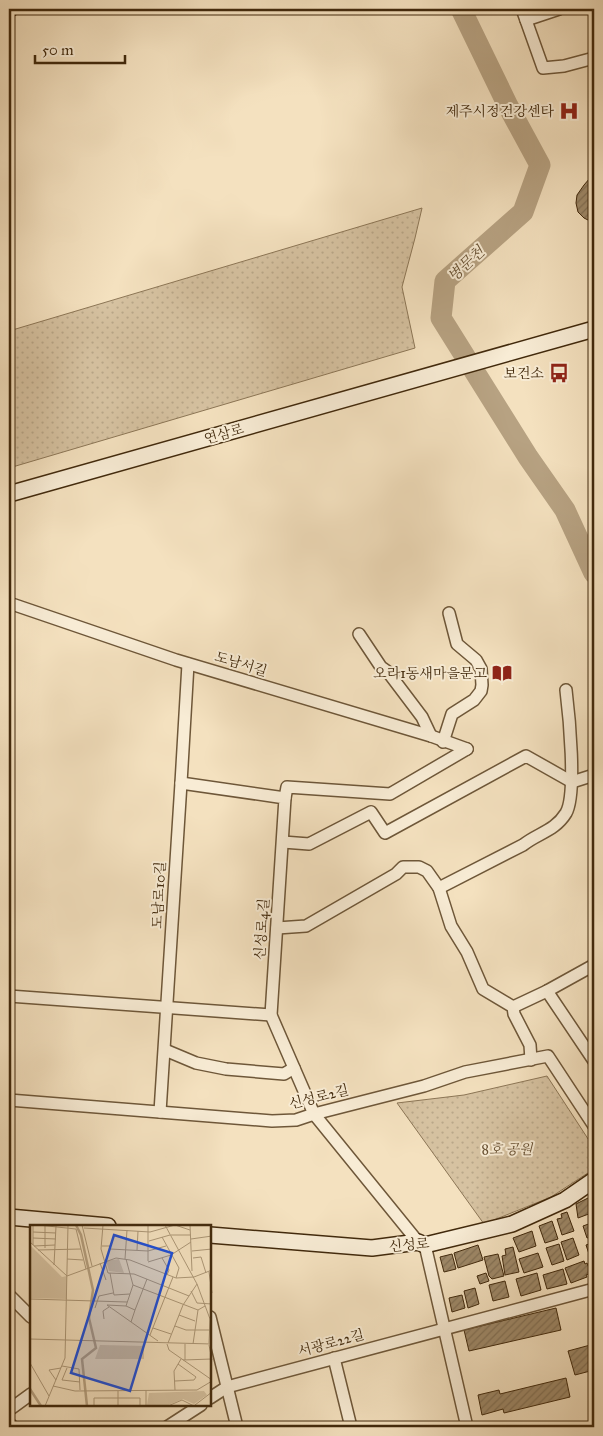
<svg xmlns="http://www.w3.org/2000/svg" width="603" height="1436" font-family="'IM FELL Great Primer','Noto Serif KR',serif">
<style>
.grass{fill:url(#grass-dots);stroke:#8c7656}
.lines{fill:none;stroke-linecap:round;stroke-linejoin:round}
.river{stroke:#b7a282;stroke-width:21}
.building{fill:url(#building-hatch);stroke:#41290c}
.street-casing{stroke:#6e5739;stroke-width:14}
.secondary-casing{stroke:#41290c;stroke-width:18}
.street{stroke:#f8ecd5;stroke-width:11}
.secondary{stroke:#f8ecd5;stroke-width:15}
.labels{text-anchor:middle;dominant-baseline:central;stroke-width:4;stroke-linejoin:round;paint-order:stroke}
.poi-label{font-size:14px;fill:#41290c;stroke:#f8ecd5;text-anchor:end}
.street-label{font-size:14px;fill:#41290c;stroke:#f8ecd5}
.park-label{font-size:14px;font-style:italic;fill:#664f31;stroke:#f8ecd5}
.water-label{font-size:15px;font-style:italic;fill:#644d2f;stroke:#f8ecd5}
.inset-river{fill:none;stroke:#b7a282;stroke-width:2.5}
.inset-road{fill:none;stroke:#ac9777;stroke-width:1}
.view{fill:#1d4ed8;fill-opacity:0.15;stroke:#1d4ed8;stroke-width:2.5}
.inset-edge{fill:none;stroke:#41290c;stroke-width:2.5}
</style>
<defs>
<pattern id="grass-dots" width="8" height="8" patternUnits="userSpaceOnUse" patternTransform="scale(1.25)"><rect width="8" height="8" fill="#d6c2a1"/><path d="M2 2h.1M6 6h.1" fill="none" stroke="#b9a789" stroke-width="1.8" stroke-linecap="round"/></pattern>
<pattern id="building-hatch" width="6" height="6" patternUnits="userSpaceOnUse" patternTransform="scale(1.25)"><rect width="6" height="6" fill="#9e8969"/><path d="M-1 1l2-2M0 6l6-6M5 7l2-2" fill="none" stroke="#827055"/></pattern>
</defs>
<rect width="100%" height="100%" fill="#f4e1bf"/>
<filter id="stains"><feTurbulence type="fractalNoise" baseFrequency=".004" numOctaves="4"/><feColorMatrix values="0 0 0 0 .2 0 0 0 0 .09 0 0 0 0 .02 0 0 0 .5 -.17"/></filter>
<radialGradient id="worn" r=".72"><stop offset=".6" stop-color="#630" stop-opacity="0"/><stop offset="1" stop-color="#630" stop-opacity=".3"/></radialGradient>
<!-- grass -->
<g class="grass">
<polygon points="422,208 415,238 402,287 415,348 9,468 9,331"/>
<polygon points="547,1076 594,1148 594,1169 551,1197 484,1224 397,1103 464,1095"/>
</g>
<g class="lines">
<!-- river -->
<polyline class="river" points="461,9 508,106 540,165 523,212 445,281 441,318 528,457 565,510 594,573"/>
</g>
<!-- building -->
<g class="building">
<polygon points="594,176 594,223 584,218 578,212 576,203 577,195 584,185 590,178"/>
<polygon points="590,1197 594,1212 578,1218 576,1204"/>
<polygon points="567,1212 574,1231 562,1235 557,1219 562,1218 561,1214"/>
<polygon points="552,1221 558,1239 545,1243 539,1226"/>
<polygon points="594,1222 594,1236 587,1238 583,1226"/>
<polygon points="532,1231 536,1246 519,1252 513,1238"/>
<polygon points="573,1238 579,1255 567,1260 561,1242"/>
<polygon points="594,1242 594,1256 590,1257 586,1245"/>
<polygon points="559,1244 564,1261 552,1265 546,1248"/>
<polygon points="478,1245 483,1260 458,1268 454,1253"/>
<polygon points="513,1247 519,1272 505,1275 502,1256 506,1255 505,1249"/>
<polygon points="538,1253 543,1267 524,1273 519,1259"/>
<polygon points="452,1254 456,1269 444,1272 440,1257"/>
<polygon points="498,1254 504,1276 492,1279 489,1276 484,1257"/>
<polygon points="584,1261 585,1264 587,1263 591,1273 586,1275 587,1277 571,1283 565,1268"/>
<polygon points="563,1269 567,1284 547,1289 543,1275"/>
<polygon points="486,1273 489,1281 480,1284 477,1276"/>
<polygon points="537,1273 541,1290 521,1296 516,1279"/>
<polygon points="505,1281 509,1297 493,1301 489,1285"/>
<polygon points="475,1288 479,1304 468,1308 464,1291"/>
<polygon points="462,1295 465,1308 452,1312 449,1298"/>
<polygon points="556,1308 561,1330 469,1351 464,1330"/>
<polygon points="594,1344 594,1370 575,1375 568,1351"/>
<polygon points="566,1378 570,1397 504,1413 503,1409 482,1415 478,1395 499,1390 500,1394"/>
</g>
<g class="lines">
<defs>
<g id="street">
<polyline points="522,9 543,68 564,66 594,58"/>
<polyline points="526,20 559,9"/>
<polyline points="9,603 176,660 431,736 467,749"/>
<polyline points="359,634 381,667 388,672 422,717 431,736"/>
<polyline points="188,664 181,783 285,798 271,1015 314,1114 418,1242"/>
<polyline points="443,742 452,714 474,700 481,691 482,685 481,669 476,660 457,644 449,613"/>
<polyline points="285,798 287,787 390,794 467,749"/>
<polyline points="283,842 309,844 371,812 385,833 526,756 572,782 594,775"/>
<path d="M 439,888 L 523,845 C 538,833 555,831 566,813 C 577,794 569,714 566,690"/>
<polyline points="277,928 306,926 396,874 403,867 419,867 427,871 439,888 451,926 467,952 483,989 513,1007 514,1014 530,1045 531,1060"/>
<polyline points="547,991 594,1061"/>
<polyline points="9,996 271,1015"/>
<polyline points="513,1007 547,991 594,965"/>
<polyline points="165,1050 196,1063 226,1069 284,1074 294,1068"/>
<polyline points="9,1100 272,1121 296,1120 314,1114 424,1086 465,1072 548,1056 594,1126"/>
<polyline points="160,1112 181,783"/>
<polyline points="425,1245 467,1427"/>
<polyline points="9,1295 31,1317"/>
<polyline points="210,1317 237,1427"/>
<polyline points="334,1358 351,1427"/>
<polyline points="210,1398 227,1387 594,1289"/>
<polyline points="9,1410 31,1394"/>
<polyline points="9,1423 13,1427"/>
<polyline points="167,1427 201,1405"/>
</g>
<g id="secondary">
<polyline points="9,9 10,9"/>
<polyline points="9,494 594,329"/>
<polyline points="9,1217 108,1226"/>
<polyline points="210,1235 372,1248 418,1242 425,1245 512,1224 565,1200 594,1180"/>
</g>
</defs>
<!-- street casing -->
<use href="#street" class="street-casing"/>
<!-- secondary casing -->
<use href="#secondary" class="secondary-casing"/>
<!-- street -->
<use href="#street" class="street"/>
<!-- secondary -->
<use href="#secondary" class="secondary"/>
</g>
<!-- icons -->
<defs>
<symbol id="hospital-bare" viewBox="-9 -9 18 18"><path d="M-5-5h3v3.5h4V-5h3V5h-3V1.5h-4V5h-3Z" fill="#8f2418" stroke="#f8ecd5" stroke-width="2.5" paint-order="stroke"/></symbol>
<symbol id="bus-bare" viewBox="-9 -9 18 18"><path d="M-5-6H5V4H4V6H2V4H-2V6H-4V4H-5ZM-3.5-4V0h7V-4ZM-3.5 1.2v1.5H-2V1.2ZM2 1.2v1.5H3.5V1.2Z" fill="#8f2418" stroke="#f8ecd5" stroke-width="2.5" paint-order="stroke"/></symbol>
<symbol id="library-bare" viewBox="-9 -9 18 18"><path d="M-6-4Q-3-5.5-.7-3.5V5Q-3 3-6 4ZM6-4Q3-5.5 .7-3.5V5Q3 3 6 4Z" fill="#8f2418" stroke="#f8ecd5" stroke-width="2.5" paint-order="stroke"/></symbol>
</defs>
<g fill-rule="evenodd">
<use href="#hospital-bare" x="555" y="97" width="28" height="28"/>
<use href="#bus-bare" x="545" y="359" width="28" height="28"/>
<use href="#library-bare" x="488" y="659" width="28" height="28"/>
</g>
<g class="labels">
<!-- poi labels -->
<g class="poi-label">
<text x="554" y="111">제주시정건강센타</text>
<text x="544" y="373">보건소</text>
<text x="487" y="673">오라1동새마을문고</text>
</g>
<!-- street labels -->
<g class="street-label">
<text transform="translate(224 434) rotate(-16)">연삼로</text>
<text transform="translate(241 664) rotate(17)">도남서길</text>
<text transform="translate(159 895) rotate(-87)">도남로10길</text>
<text transform="translate(262 929) rotate(-86)">신성로4길</text>
<text transform="translate(319 1097) rotate(-14)">신성로2길</text>
<text transform="translate(409 1245) rotate(-5)">신성로</text>
<text transform="translate(331 1343) rotate(-15)">서광로22길</text>
</g>
<!-- park labels -->
<g class="park-label">
<text x="507" y="1149">8호 공원</text>
</g>
<!-- water labels -->
<g class="water-label">
<text transform="translate(466 264) rotate(-43)">병문천</text>
</g>
</g>
<!-- overview -->
<g transform="translate(30 1225)">
<rect width="181" height="181" fill="#f4e1bf"/>
<path d="M 89,34 L 94,48 L 79,46 L 76,36 ZM 70,120 L 114,121 L 114,134 L 65,134 ZM 174,166 L 177,170 L 164,179 L 153,174 L 136,181 L 117,180 L 119,168 Z" fill="#d6c2a1"/>
<path d="M 0,20 L 32,52 L 37,51 L 37,74 L 0,73 Z" fill="#d6c2a1"/>
<path class="inset-river" d="M 46,0 L 51,10 L 63,65 L 59,93 L 66,123 L 52,134 L 57,181M 0,164 L 11,181"/>
<path class="inset-road" d="M 8,0 L 46,4 L 56,44M 52,0 L 62,41M 73,0 L 71,24 L 78,48 L 104,49 L 159,71M 135,0 L 167,59 L 180,94 L 179,118M 160,0 L 162,46M 54,3 L 120,7 L 145,0 L 160,5M 3,7 L 26,8M 141,10 L 161,10M 132,12 L 149,43 L 146,53M 3,13 L 26,14M 161,14 L 182,11M 119,16 L 140,10M 0,17 L 37,51M 3,20 L 3,0M 4,21 L 25,20M 72,21 L 80,21 L 80,24 L 118,26 L 136,21M 15,23 L 15,1M 8,25 L 51,24M 107,25 L 108,6M 162,26 L 182,24M 132,33 L 139,45 L 137,50M 163,33 L 171,32 L 176,48M 37,34 L 53,35M 95,34 L 97,5M 96,34 L 103,60 L 96,81 L 105,85 L 101,97M 118,36 L 118,0M 118,37 L 141,30 L 161,17M 70,38 L 76,55M 24,40 L 26,1M 179,47 L 182,68M 80,48 L 84,70 L 100,69M 37,51 L 86,33 L 100,35 L 146,53 L 164,52 L 182,45M 103,60 L 168,85M 161,66 L 167,78 L 182,79M 0,74 L 97,77M 77,80 L 128,116M 77,80 L 96,81M 65,83 L 69,71 L 83,68M 105,85 L 117,54M 149,90 L 165,96M 74,94 L 73,86 L 79,82M 145,101 L 156,105 L 180,105M 123,103 L 141,109M 120,110 L 143,52M 0,114 L 182,119M 138,118 L 153,80 L 167,59M 137,119 L 139,125 L 182,155M 155,119 L 155,135M 163,119 L 168,85 L 175,81M 179,120 L 182,135M 153,135 L 182,134M 0,138 L 19,171M 32,141 L 49,144 L 50,165M 37,143 L 32,155 L 50,157M 26,155 L 19,145 L 31,143M 145,156 L 164,155 L 166,152 L 148,139M 23,161 L 45,166 L 167,165 L 182,156M 116,165 L 116,181M 145,165 L 144,146 L 151,134M 165,180 L 182,167M 15,181 L 35,133 L 38,0M 64,181 L 64,173 L 88,173 L 88,166M 88,181 L 88,173 L 110,173 L 110,181M 138,181 L 152,175 L 164,181"/>
<path class="view" d="M 84,10 L 142,28 L 100,166 L 41,148 Z"/>
<rect width="181" height="181" class="inset-edge"/>
</g>
<!-- margin -->
<rect width="603" height="1436" fill="none" stroke="#f4e1bf" stroke-width="30"/>
<rect x="10" y="10" width="583" height="1416" fill="none" stroke="#41290c" stroke-width="2.5"/>
<rect x="15" y="15" width="573" height="1406" fill="none" stroke="#41290c"/>
<!-- scale -->
<path d="M35 55v8h90v-8" fill="none" stroke="#41290c" stroke-width="2.5"/>
<text x="42" y="55" font-size="15" fill="#41290c" stroke="#f8ecd5" stroke-width="4" paint-order="stroke">50 m</text>
<rect width="100%" height="100%" filter="url(#stains)"/>
<rect width="100%" height="100%" fill="url(#worn)"/>
</svg>
